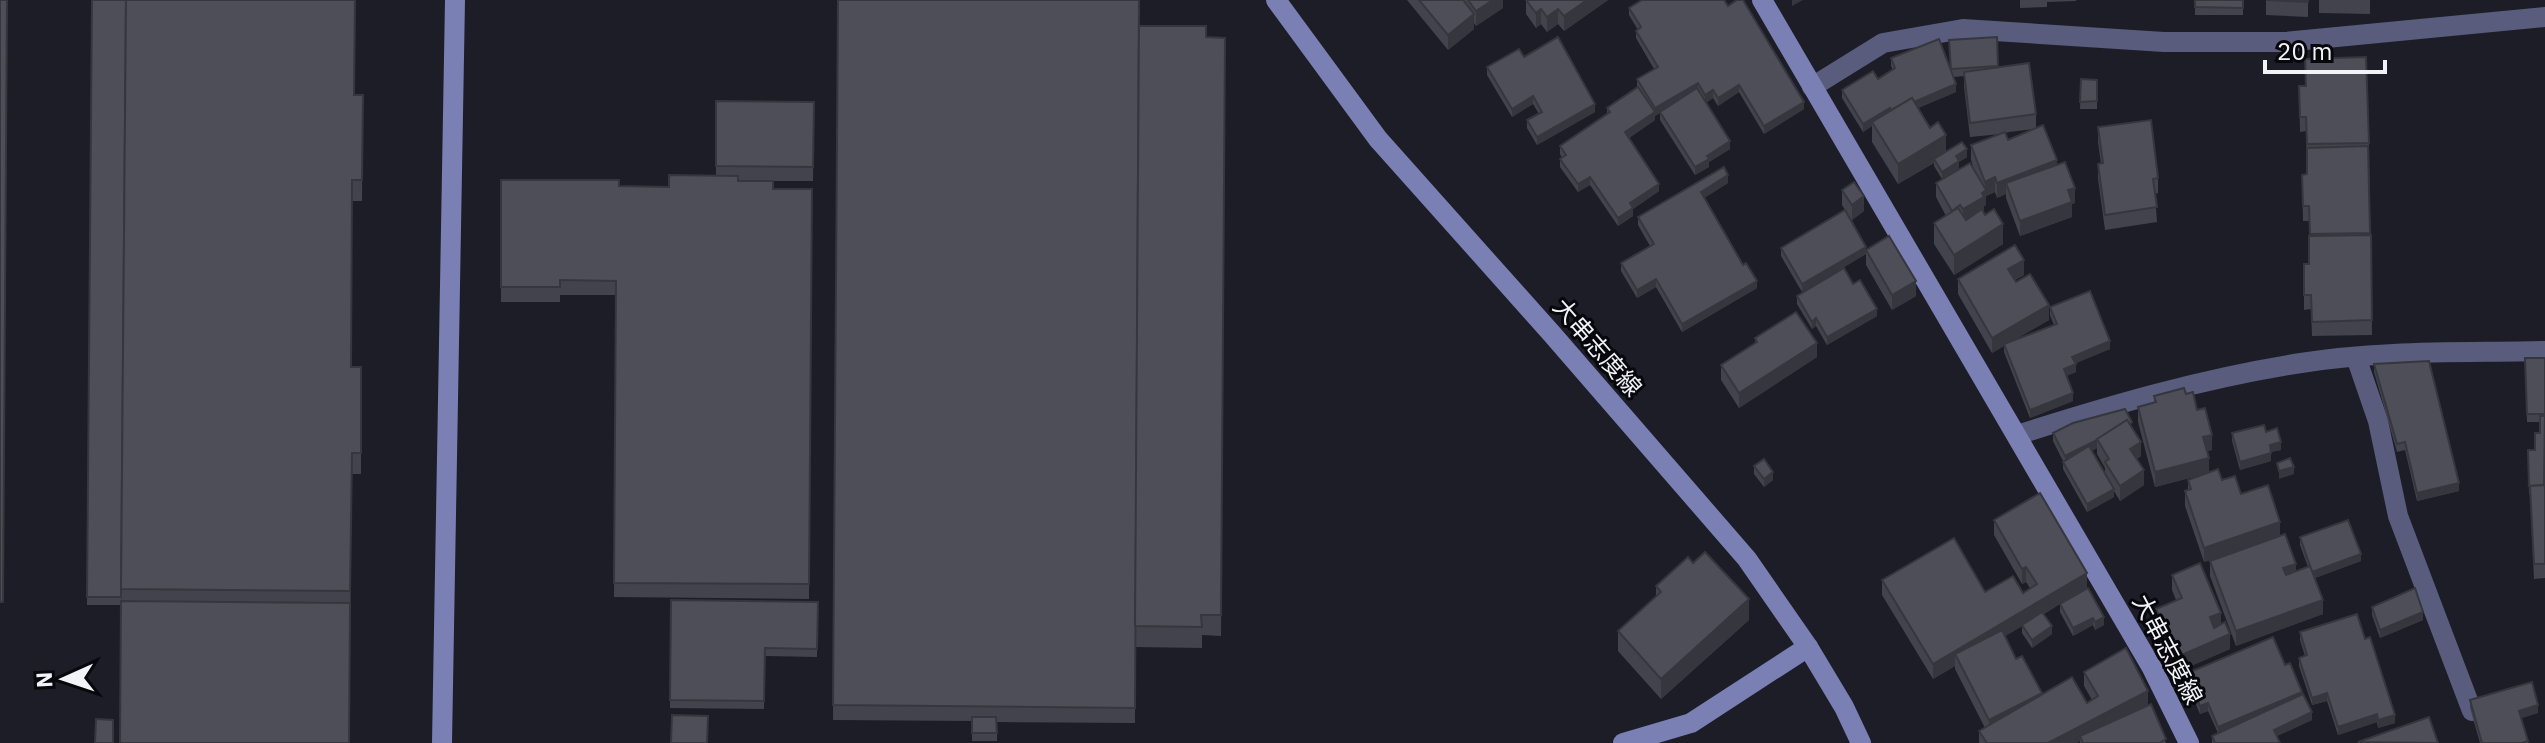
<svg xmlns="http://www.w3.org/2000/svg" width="2545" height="743" font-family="'IBM Plex Sans','Noto Sans JP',sans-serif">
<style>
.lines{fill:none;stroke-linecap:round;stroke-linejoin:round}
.street{stroke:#595c7d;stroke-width:20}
.secondary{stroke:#7a7fb4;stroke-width:20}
.wall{fill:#42434c;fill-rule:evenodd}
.shaded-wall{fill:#36373e}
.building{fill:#4d4e58;stroke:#36373e;stroke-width:2}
.labels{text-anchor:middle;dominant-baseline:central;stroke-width:6;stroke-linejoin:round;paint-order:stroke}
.street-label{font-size:24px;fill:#f2f3f9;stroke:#08080c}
</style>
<rect width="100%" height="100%" fill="#1c1d26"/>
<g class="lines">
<!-- street -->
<g class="street">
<polyline points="1812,87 1883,43 1963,29 2164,42 2285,42 2545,17"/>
<polyline points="2356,357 2378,421 2398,516 2472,711"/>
<path d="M 2017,435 C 2111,405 2204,378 2301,363 C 2381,350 2464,353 2545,351"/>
</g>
<!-- secondary -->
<g class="secondary">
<polyline points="1276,0 1378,139 1552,334 1747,559 1808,647 1844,707 1861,743"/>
<polyline points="1762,0 2152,668 2189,743"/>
<polyline points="442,743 455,0"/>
<polyline points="1623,743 1691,723 1808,647"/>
</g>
</g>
<!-- wall -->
<g class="wall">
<polygon points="92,0 354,95 363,95 362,201 352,201 351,367 361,367 361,474 352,474 349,743 120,743 123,388 121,605 87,605"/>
<polygon points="838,0 1138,187 1206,37 1225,38 1221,636 1202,635 1202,648 1135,647 1135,723 997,722 997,741 972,741 972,721 833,720"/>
<polygon points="1407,0 1503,0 1503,8 1476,26 1474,23 1474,29 1448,50"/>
<polygon points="1526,0 1608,0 1564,31 1558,24 1547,32 1541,24 1536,28 1526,14"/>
<polygon points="2020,0 2076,0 2076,1 2047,2 2047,7 2020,8"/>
<rect x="2195" y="0" width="48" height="15"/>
<polygon points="2266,0 2308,0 2308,17 2266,15"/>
<polygon points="2319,0 2370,0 2370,14 2319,13"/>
<polygon points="1728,6 1804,109 1764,134 1739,92 1718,106 1713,98 1706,103 1730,149 1709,162 1709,167 1695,175 1660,120 1660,113 1655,116 1655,120 1629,138 1659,191 1633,209 1633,216 1618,226 1590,185 1578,192 1560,167 1560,159 1562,158 1560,154 1560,146 1607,115 1607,108 1637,88 1637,79 1654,69 1636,38 1636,31 1638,30 1629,15 1629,8"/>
<path d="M 1997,37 L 1998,68 L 2036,114 L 2036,128 L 2057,164 L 2075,203 L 2072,204 L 2072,217 L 2020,236 L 2006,198 L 2006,194 L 1997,198 L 1995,192 L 1986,196 L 1986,205 L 1984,206 L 1984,212 L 2003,244 L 1954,275 L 1934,244 L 1934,223 L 1946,216 L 1936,197 L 1936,183 L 1942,179 L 1934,166 L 1934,163 L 1898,184 L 1872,142 L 1872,126 L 1863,132 L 1842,98 L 1842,90 L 1878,79 L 1893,70 L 1891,66 L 1891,58 L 1951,69 ZM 1964,76 L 1964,87 L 1970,137 L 2001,134 L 1971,145 L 1971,160 L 1974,169 L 1959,169 L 1959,162 L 1967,157 L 1946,151 L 1918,108 L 1956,92 L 1954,77 ZM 2034,129 L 2008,140 L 2005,133 L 2009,132 Z"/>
<polygon points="1524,57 1595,112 1537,145 1527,128 1527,120 1539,114 1533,104 1512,117 1487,75 1487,67"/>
<polygon points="2081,79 2097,80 2097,109 2080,109"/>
<polygon points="2299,86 2369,143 2372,335 2312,336 2311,309 2304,310 2304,264 2309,264 2309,221 2303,221 2302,175 2307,174 2306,131 2300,132"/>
<polygon points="716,101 814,102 813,181 773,181 773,189 812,189 809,599 614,597 616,295 560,295 560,302 501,302 501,180 619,186 669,187 716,175"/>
<polygon points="2098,127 2158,178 2158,193 2155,194 2157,222 2105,230 2098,179 2098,164 2101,164 2098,142"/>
<polygon points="1728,183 1704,198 1757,288 1682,332 1656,287 1637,298 1621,271 1621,263 1650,246 1638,225 1638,217"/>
<polygon points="1842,190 1864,211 1852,220 1866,250 1916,296 1892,310 1866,265 1866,254 1802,292 1781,256 1781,248 1845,210 1842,205"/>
<polygon points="2024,275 2015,280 2049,320 2012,341 2054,325 2050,315 2050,307 2110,349 2075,363 2076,372 2066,376 2073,401 2030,418 2004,352 2004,346 1992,353 1958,294 1958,279"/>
<polygon points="1853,284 1877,316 1827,345 1816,326 1812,329 1797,304 1797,296"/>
<polygon points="1755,338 1817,357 1739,408 1721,380 1721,365 1755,343"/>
<polygon points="2525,358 2545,358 2545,471 2544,471 2544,485 2545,485 2545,578 2534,579 2530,494 2529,494 2528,450 2535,450 2540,433 2540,422 2527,422"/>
<polygon points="2374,364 2459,491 2417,501 2405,450 2397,452 2374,372"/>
<polygon points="2186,394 2197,410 2212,450 2207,451 2209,473 2222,480 2241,494 2280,536 2296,571 2308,567 2300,545 2300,537 2361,561 2315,578 2323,614 2236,646 2210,576 2210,561 2238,551 2204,562 2185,506 2185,491 2188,491 2188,480 2205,474 2155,487 2138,422 2138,407 2154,402 2154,396"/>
<path d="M 2132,427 L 2141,456 L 2137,459 L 2144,485 L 2120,501 L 2114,491 L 2114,497 L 2087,512 L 2063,469 L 2063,461 L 2053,441 L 2053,433 ZM 2097,448 L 2097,454 L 2105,468 L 2105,473 L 2092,451 Z"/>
<polygon points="2266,432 2281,450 2271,452 2271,461 2240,470 2232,441 2232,433"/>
<polygon points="1754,466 1773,480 1764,487 1754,474"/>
<polygon points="1994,520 2087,588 2104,625 2095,630 2093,625 2073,636 2060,612 2060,604 2044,614 2052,634 2032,648 2022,633 2022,626 2005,636 2016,659 2042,695 2087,703 2092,700 2084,686 2084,672 2148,706 2166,743 2080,743 2080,741 2076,743 1979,743 1979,731 1985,728 1955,669 1955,666 1933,679 1882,595 1882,580 1985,592 2023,593 2030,588 2026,582 2022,584 1994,535"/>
<polygon points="2172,575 2221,624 2230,649 2177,672 2156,624 2156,609 2176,600 2172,590"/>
<polygon points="1656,586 1749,620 1661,699 1618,651 1618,631 1656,597"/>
<polygon points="671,600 818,602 817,657 765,656 764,709 670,708"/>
<polygon points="2372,607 2423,620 2380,638 2372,615"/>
<polygon points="2300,632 2365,639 2395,723 2378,728 2377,722 2338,735 2327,701 2312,705 2299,666 2299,658 2305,656 2300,640"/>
<polygon points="2285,665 2302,694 2312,720 2277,736 2280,743 2212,743 2212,736 2218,733 2208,711 2200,714 2190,690 2187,692 2183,683 2183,675"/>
<polygon points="2470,700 2538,713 2521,718 2528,743 2480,743 2470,708"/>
</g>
<!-- shaded-wall -->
<g class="shaded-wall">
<polygon points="1493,0 1503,0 1503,8 1476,26 1476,11"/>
<polygon points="1587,0 1608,0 1564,31 1564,16"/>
<polygon points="1792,0 1803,0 1792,6"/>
<polygon points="1541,9 1541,24 1536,28 1536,13"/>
<polygon points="1558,9 1558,24 1547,32 1547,17"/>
<polygon points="1474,14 1474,29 1448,50 1448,35"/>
<polygon points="1698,83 1698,91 1655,116 1655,120 1625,140 1625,132 1655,112 1655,108"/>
<polygon points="1956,84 1956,92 1891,119 1891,111"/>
<polygon points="1739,85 1739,92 1718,106 1718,98"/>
<polygon points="1713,90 1713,98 1705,103 1705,95"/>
<polygon points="1533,96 1533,104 1512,117 1512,109"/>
<polygon points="1804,102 1804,109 1764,134 1764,126"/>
<polygon points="1595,104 1595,112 1537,145 1537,137"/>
<polygon points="1890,108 1890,116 1872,122 1872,126 1863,132 1863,124"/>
<polygon points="1946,135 1946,155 1934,159 1934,163 1898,184 1898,164"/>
<polygon points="1730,141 1730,149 1709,162 1709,167 1695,175 1695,167 1707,156"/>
<polygon points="1967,149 1967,157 1959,162 1959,169 1942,179 1942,172 1956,156"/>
<polygon points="2057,160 2057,174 2006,183 2006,194 1997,198 1997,183"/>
<polygon points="1728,175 1728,183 1701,200 1701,192"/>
<polygon points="1590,177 1590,185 1578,192 1578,184"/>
<polygon points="1995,177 1995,192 1986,196 1986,205 1984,206 1984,212 1963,224 1963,209 1985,191 1985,182"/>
<polygon points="1659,184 1659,191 1633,209 1633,216 1618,226 1618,218 1630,203"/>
<polygon points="2075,188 2075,203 2072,204 2072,217 2020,236 2020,221 2068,190"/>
<polygon points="1864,196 1864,211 1852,220 1852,205"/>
<polygon points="2003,224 2003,244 1954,275 1954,255"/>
<polygon points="1866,247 1866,254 1802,292 1802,284"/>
<polygon points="2024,260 2024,275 2008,284 2008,269"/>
<polygon points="1656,279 1656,287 1637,298 1637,290"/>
<polygon points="1757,281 1757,288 1682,332 1682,324"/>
<polygon points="1916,281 1916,296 1892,310 1892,295"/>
<polygon points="2049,305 2049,320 1992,353 1992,338"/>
<polygon points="1877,309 1877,316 1827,345 1827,337"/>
<polygon points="1816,318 1816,326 1812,329 1812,322"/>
<polygon points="2110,341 2110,349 2072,365 2072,357"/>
<polygon points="1817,343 1817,357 1739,408 1739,393"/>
<polygon points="2076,364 2076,372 2064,377 2064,369"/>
<polygon points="2073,393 2073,401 2030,418 2030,410"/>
<polygon points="2212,435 2212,450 2203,452 2203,437"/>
<polygon points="2097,440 2097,448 2065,464 2065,456"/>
<polygon points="2141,442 2141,456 2130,464 2130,449"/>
<polygon points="2281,442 2281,450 2270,452 2270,445"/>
<polygon points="2271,453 2271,461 2240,470 2240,462"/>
<polygon points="2209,458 2209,473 2155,487 2155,472"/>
<polygon points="2294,467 2294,474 2279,479 2279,471"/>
<polygon points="2144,470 2144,485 2120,501 2120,486"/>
<polygon points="1773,472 1773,480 1764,487 1764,479"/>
<polygon points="2459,483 2459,491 2417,501 2417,493"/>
<polygon points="2114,489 2114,497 2087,512 2087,504"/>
<polygon points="2280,522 2280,537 2204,562 2204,548"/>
<polygon points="2361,554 2361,561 2312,579 2312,572"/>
<polygon points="2296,564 2296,579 2283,583 2283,568"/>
<polygon points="2026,567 2026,582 2022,584 2022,569"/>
<polygon points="2087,573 2087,588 1960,663 1955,654 1955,666 1933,679 1933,664"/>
<polygon points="1749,599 1749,620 1661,699 1661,679"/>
<polygon points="2323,600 2323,614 2236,646 2236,631"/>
<polygon points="2423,612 2423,620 2380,638 2380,630"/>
<polygon points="2221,613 2221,628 2210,632 2210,617"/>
<polygon points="2104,617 2104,625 2095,630 2095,622"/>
<polygon points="2093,618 2093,625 2073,636 2073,628"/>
<polygon points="2052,626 2052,634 2032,648 2032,640"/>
<polygon points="2230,634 2230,649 2177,672 2177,657"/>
<polygon points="2190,682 2190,690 2187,692 2187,684"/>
<polygon points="2148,691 2148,706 2080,736 2080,741 2076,743 2048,743"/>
<polygon points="2302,692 2302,700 2218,735 2218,727"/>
<polygon points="2042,693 2042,707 1989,735 1989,720"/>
<polygon points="2327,693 2327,701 2312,705 2312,698"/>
<polygon points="2208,703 2208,711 2200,714 2200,706"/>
<polygon points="2538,705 2538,713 2519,719 2519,711"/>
<polygon points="2312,712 2312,720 2274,737 2274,730"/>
<polygon points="2377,714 2377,722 2338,735 2338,727"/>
<polygon points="2395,715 2395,723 2378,728 2378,720"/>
</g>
<!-- building -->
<g class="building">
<polygon points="0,0 7,0 3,602 0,602"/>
<polygon points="92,0 126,0 121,597 87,597"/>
<polygon points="126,0 355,0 354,95 363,95 362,180 352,180 351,367 361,367 361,453 352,453 350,591 121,589"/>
<polygon points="838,0 1139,0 1135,708 833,705"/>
<polygon points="1419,0 1463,0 1474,14 1448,35"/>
<polygon points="1468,0 1493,0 1476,11"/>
<polygon points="1526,0 1587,0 1564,16 1558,9 1547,17 1541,9 1536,13"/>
<polygon points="1642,0 1724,0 1728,6 1737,0 1743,0 1804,102 1764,126 1739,85 1718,98 1713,90 1705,95 1698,83 1655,108 1637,79 1658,67 1636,31 1641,27 1629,8"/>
<polygon points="2195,0 2243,0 2243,8 2195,7"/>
<polygon points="2266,0 2308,0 2308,2"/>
<polygon points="1139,26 1206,26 1206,37 1225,38 1221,615 1201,615 1202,627 1135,626"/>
<polygon points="1558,37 1595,104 1537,137 1527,120 1542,112 1533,96 1512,109 1487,67 1519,49 1524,57"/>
<polygon points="1997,37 1998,66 1951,69 1949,40"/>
<polygon points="1939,39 1956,84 1914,102 1912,98 1891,110 1890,108 1863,124 1842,90 1873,71 1878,79 1895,68 1891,58"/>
<polygon points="2366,57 2369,143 2307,144 2306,117 2300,117 2299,86 2306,86 2305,59"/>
<polygon points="2029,63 2036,114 1970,123 1964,72"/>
<polygon points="2081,79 2097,80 2097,101 2080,102"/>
<polygon points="1638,87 1655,112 1625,132 1659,184 1630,203 1633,208 1618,218 1590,177 1578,184 1560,159 1566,155 1560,146 1610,112 1607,108"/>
<polygon points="1697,88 1730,141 1707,156 1709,159 1695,167 1660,112"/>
<polygon points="1912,98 1930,128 1938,122 1946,135 1898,164 1872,122"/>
<polygon points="716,101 814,102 813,167 716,166"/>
<polygon points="2151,120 2158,178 2153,179 2157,207 2105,215 2098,164 2103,163 2098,127"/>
<polygon points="2043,125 2057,160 1997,183 1995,177 1985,182 1971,145 2005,132 2008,140"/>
<polygon points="1962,142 1967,149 1956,156 1959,161 1942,172 1934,159"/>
<polygon points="2368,146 2370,233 2310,234 2309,206 2303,206 2302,175 2307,174 2307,148"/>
<polygon points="2065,162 2075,188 2068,190 2072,202 2020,221 2006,183"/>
<polygon points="1970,163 1986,190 1982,193 1984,197 1963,209 1960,205 1952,211 1936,183"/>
<polygon points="1724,167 1728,175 1701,192 1743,265 1746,263 1757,281 1682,324 1656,279 1637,290 1621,263 1654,244 1638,217"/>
<polygon points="669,175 738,176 738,181 773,181 773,189 812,189 809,584 614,583 616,281 560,280 560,287 501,287 501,180 619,180 619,186 669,187"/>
<polygon points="1854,182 1864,196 1852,205 1842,190"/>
<polygon points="1958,208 1966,220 1982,209 1985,215 1994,209 2003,224 1954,255 1934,223"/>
<polygon points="1845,210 1866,247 1802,284 1781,248"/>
<polygon points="2371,235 2372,320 2312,322 2311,295 2304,295 2304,264 2309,264 2309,236"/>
<polygon points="1889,236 1916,281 1892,295 1866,250"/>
<polygon points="2015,245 2024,260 2008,269 2016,282 2030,274 2049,305 1992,338 1958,279"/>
<polygon points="1844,268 1853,284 1860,280 1877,309 1827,337 1816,318 1812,322 1797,296"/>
<polygon points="2090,291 2110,341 2072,357 2076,364 2064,369 2073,393 2030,410 2004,344 2057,324 2050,307"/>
<polygon points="1796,312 1817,343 1739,393 1721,365 1757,342 1755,338"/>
<polygon points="2525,358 2545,358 2545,414 2527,414"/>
<polygon points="2429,361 2459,483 2417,493 2405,442 2397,444 2374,364"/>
<polygon points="2184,388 2186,394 2193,392 2197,410 2205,408 2212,435 2203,437 2209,458 2155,472 2138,407 2156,402 2154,396"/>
<polygon points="2125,409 2132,422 2130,424 2127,420 2097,440 2065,456 2053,433 2073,423"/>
<polygon points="2540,416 2545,416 2544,485 2529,486 2528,450 2535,450 2535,433 2540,433"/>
<polygon points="2127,420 2141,442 2130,449 2144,470 2120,486 2105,462 2109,459 2097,439"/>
<polygon points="2264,425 2266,432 2277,428 2281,442 2270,445 2271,453 2240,462 2232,433"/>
<polygon points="2089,446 2114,489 2087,504 2063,462"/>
<polygon points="2290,458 2294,467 2279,471 2277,463"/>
<polygon points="1764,459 1773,472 1764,479 1754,466"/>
<polygon points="2218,469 2222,480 2235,476 2241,494 2268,485 2280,522 2204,548 2185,491 2191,489 2188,480"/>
<polygon points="2545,485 2545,564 2534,564 2530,486"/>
<polygon points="2040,493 2087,573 1933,664 1882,580 1954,538 1985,592 2013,576 2023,593 2037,584 2026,567 2022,569 1994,520"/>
<polygon points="2348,520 2361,554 2312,572 2300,537"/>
<polygon points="2285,534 2296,564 2283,568 2286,575 2310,566 2323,600 2236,631 2210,561"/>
<polygon points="1705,552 1749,599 1661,679 1618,631 1661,592 1656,586 1688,557 1693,563"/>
<polygon points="2200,563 2221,613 2210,617 2214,628 2225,622 2230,634 2177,657 2156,609 2182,598 2172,575"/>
<polygon points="2088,588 2104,617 2095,622 2093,618 2073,628 2060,604"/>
<polygon points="2415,588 2423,612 2380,630 2372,607"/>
<polygon points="671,600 818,602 817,649 765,648 764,701 670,700"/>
<polygon points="121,601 350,603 349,743 120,743"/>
<polygon points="2042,612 2052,626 2032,640 2022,625"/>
<polygon points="2357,614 2365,639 2370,637 2395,715 2378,720 2377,714 2338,727 2327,693 2312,698 2299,658 2307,655 2300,632"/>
<polygon points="2002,630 2016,659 2022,656 2042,693 1989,720 1955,654"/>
<polygon points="2273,637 2285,665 2290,663 2302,692 2218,727 2208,703 2200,706 2190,682 2187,684 2183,675"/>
<polygon points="2126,648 2148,691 2048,743 1987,743 1979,731 2072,677 2087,703 2098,696 2084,672"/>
<polygon points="2532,682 2538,705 2519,711 2528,741 2522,743 2482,743 2470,700"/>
<polygon points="2303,694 2312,712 2274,730 2280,743 2215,743 2212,736"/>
<polygon points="2151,704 2166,739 2161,742 2161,743 2083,743 2080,736"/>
<polygon points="672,715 708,716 707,743 671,743"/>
<polygon points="972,717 996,717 997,733 972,733"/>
<polygon points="2429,717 2438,743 2358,742"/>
<polygon points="96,719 113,720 113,743 95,743"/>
</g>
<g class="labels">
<!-- street labels -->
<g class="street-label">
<text transform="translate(1598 347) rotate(49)">大串志度線</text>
<text transform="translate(2168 649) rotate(62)">大串志度線</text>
</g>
</g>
<!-- north arrow -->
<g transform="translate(64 679) rotate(267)" stroke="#08080c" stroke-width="6" paint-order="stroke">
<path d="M0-6L14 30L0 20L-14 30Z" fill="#f2f3f9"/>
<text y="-12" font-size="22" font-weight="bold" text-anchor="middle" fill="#f2f3f9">N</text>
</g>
<!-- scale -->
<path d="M2265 60v12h120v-12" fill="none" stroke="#f2f3f9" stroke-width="4"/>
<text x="2277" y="60" font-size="24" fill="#f2f3f9" stroke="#08080c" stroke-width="6" paint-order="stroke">20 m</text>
</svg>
